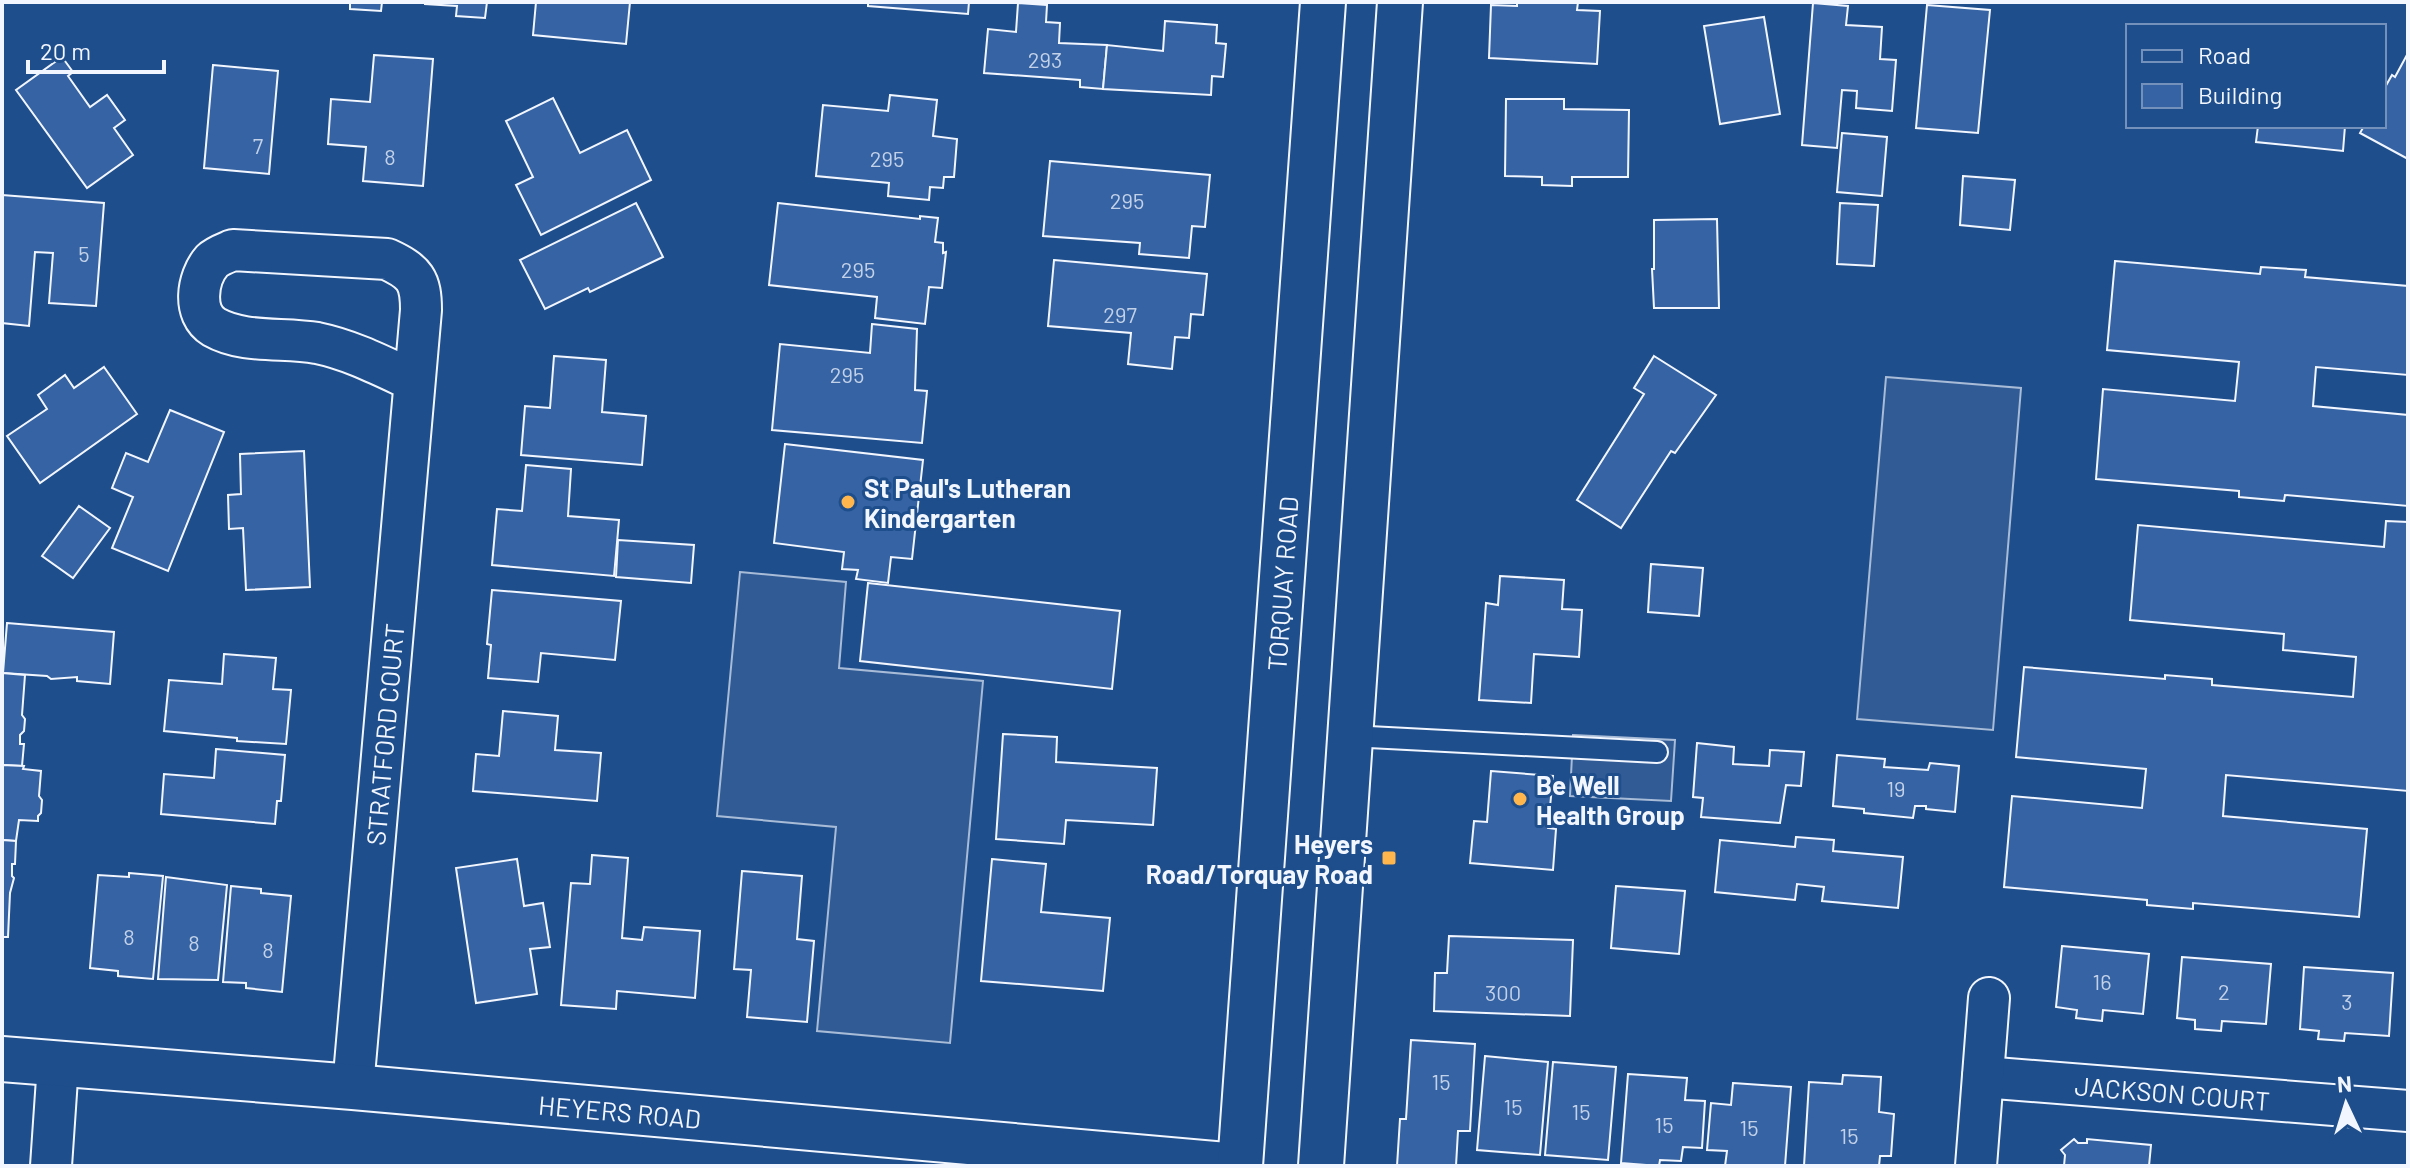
<svg xmlns="http://www.w3.org/2000/svg" width="2410" height="1168" font-family="Barlow,sans-serif">
<style>
.built{fill:#305b95;stroke:#a8bbd7;stroke-width:2}
.building{fill:#3563a3;stroke:#f2f6ff;stroke-width:2}
.lines{fill:none;stroke-linecap:round;stroke-linejoin:round}
.service-casing{stroke:#f2f6ff;stroke-width:24}
.minor-casing{stroke:#f2f6ff;stroke-width:44}
.tertiary-casing{stroke:#f2f6ff;stroke-width:48}
.primary-casing{stroke:#f2f6ff;stroke-width:48}
.service{stroke:#1f4e8c;stroke-width:20}
.minor{stroke:#1f4e8c;stroke-width:40}
.tertiary{stroke:#1f4e8c;stroke-width:44}
.primary{stroke:#1f4e8c;stroke-width:44}
.poi-dot{fill:#ffb74d;stroke:#1f4e8c;stroke-width:3}
.labels{text-anchor:middle;dominant-baseline:central;stroke-width:6;stroke-linejoin:round;paint-order:stroke}
.number-label{font-size:22px;fill:#c3d1e8}
.poi-label{font-size:26px;font-weight:bold;fill:#f2f6ff;stroke:#1f4e8c;text-anchor:start}
.street-label{font-size:26px;fill:#f2f6ff;stroke:#1f4e8c}
</style>
<rect width="100%" height="100%" fill="#1f4e8c"/>
<!-- built -->
<g class="built">
<polygon points="1886,377 2021,388 1993,730 1857,719"/>
<polygon points="740,572 846,582 839,668 983,681 950,1043 817,1031 836,827 717,816"/>
<polygon points="1573,735 1675,740 1671,801 1570,796"/>
</g>
<!-- building -->
<g class="building">
<polygon points="350,2 382,2 381,11 350,9"/>
<polygon points="425,2 487,2 485,18 456,16 457,6 425,4"/>
<polygon points="536,2 630,2 626,44 533,35"/>
<polygon points="868,2 969,2 968,14 868,6"/>
<polygon points="1517,2 1578,2 1577,10 1600,11 1597,64 1489,58 1491,5 1517,6"/>
<polygon points="1018,3 1047,5 1046,22 1060,23 1059,43 1107,45 1103,89 1080,87 1080,80 984,73 988,29 1016,32"/>
<polygon points="1813,3 1848,6 1846,25 1882,27 1880,59 1896,60 1892,111 1856,108 1857,91 1842,90 1837,148 1802,145"/>
<polygon points="1927,5 1990,10 1978,133 1916,128"/>
<polygon points="1764,17 1780,114 1720,124 1704,26"/>
<polygon points="1165,21 1217,25 1216,43 1226,44 1223,77 1212,76 1211,95 1103,89 1107,45 1163,51"/>
<polygon points="2408,53 2408,159 2360,133 2364,126 2384,126 2384,89 2392,75 2395,77"/>
<polygon points="374,55 433,59 423,186 363,181 366,147 328,144 331,99 370,102"/>
<polygon points="62,57 73,72 68,76 90,107 107,95 125,120 114,128 133,155 87,188 16,90"/>
<polygon points="213,65 278,71 269,174 204,168"/>
<polygon points="890,95 937,100 933,136 957,139 954,177 944,177 943,188 930,187 929,200 888,196 889,183 816,176 823,105 888,111"/>
<polygon points="553,98 580,153 627,130 651,180 541,235 516,185 533,177 506,121"/>
<polygon points="1506,99 1564,99 1564,109 1629,110 1628,177 1572,177 1572,186 1542,185 1542,177 1505,176"/>
<polygon points="2258,126 2345,126 2343,151 2256,142"/>
<polygon points="1842,133 1887,137 1882,196 1837,192"/>
<polygon points="1050,161 1210,175 1205,227 1192,226 1189,258 1139,254 1140,243 1043,236"/>
<polygon points="1963,176 2015,180 2010,230 1960,225"/>
<polygon points="2,195 104,203 96,306 49,303 53,253 35,252 29,326 2,323"/>
<polygon points="636,203 663,257 590,292 588,288 545,309 520,260"/>
<polygon points="778,203 920,219 920,216 938,218 935,242 943,243 943,253 946,252 942,288 929,287 925,324 875,318 877,297 769,285"/>
<polygon points="1840,203 1878,205 1874,266 1837,264"/>
<polygon points="1717,219 1719,308 1654,308 1652,269 1654,269 1654,220"/>
<polygon points="1054,260 1207,274 1203,315 1191,314 1189,338 1175,337 1172,369 1128,364 1131,333 1048,326"/>
<polygon points="2115,261 2260,274 2261,267 2306,270 2305,277 2408,286 2408,375 2316,367 2313,406 2408,415 2408,506 2285,495 2284,501 2239,497 2239,491 2096,479 2103,389 2235,401 2239,362 2107,350"/>
<polygon points="872,324 917,329 915,390 927,391 922,443 772,430 780,344 870,353"/>
<polygon points="554,356 606,360 602,412 646,416 642,465 521,455 525,406 550,408"/>
<polygon points="1654,356 1716,395 1675,453 1671,451 1621,528 1577,500 1644,394 1634,388"/>
<polygon points="104,367 137,414 40,483 7,436 47,409 38,395 65,375 74,388"/>
<polygon points="170,410 224,432 168,571 112,548 133,497 112,488 126,453 148,462"/>
<polygon points="785,444 923,460 912,559 891,557 888,583 856,579 858,570 842,569 844,552 774,543"/>
<polygon points="304,451 310,587 246,590 243,528 229,529 228,495 241,494 240,454"/>
<polygon points="526,465 571,469 568,516 619,520 614,576 492,565 497,509 522,511"/>
<polygon points="79,506 110,528 73,578 42,556"/>
<polygon points="2386,521 2408,522 2408,791 2226,775 2223,816 2367,829 2359,917 2193,903 2193,909 2147,905 2147,900 2004,887 2012,796 2142,808 2146,769 2016,757 2024,667 2165,679 2165,675 2212,679 2212,685 2353,697 2356,657 2283,650 2284,634 2130,620 2138,525 2384,547"/>
<polygon points="618,540 694,545 691,583 616,577"/>
<polygon points="1651,564 1703,568 1699,616 1648,612"/>
<polygon points="1500,576 1564,580 1562,609 1582,610 1579,657 1534,654 1531,703 1479,700 1486,603 1498,605"/>
<polygon points="868,583 1120,611 1112,689 860,661"/>
<polygon points="492,590 621,601 615,660 541,653 538,682 488,678 491,645 487,644"/>
<polygon points="7,623 114,632 110,684 77,681 77,677 51,679 47,676 3,673"/>
<polygon points="224,654 276,658 273,689 291,690 286,744 237,741 237,738 164,731 169,680 222,684"/>
<polygon points="2,673 25,675 22,715 25,719 24,731 20,735 20,744 24,744 22,766 2,765"/>
<polygon points="503,711 558,716 555,750 601,753 597,801 473,791 476,754 499,756"/>
<polygon points="1003,734 1057,737 1056,762 1157,768 1153,825 1066,820 1064,844 996,839"/>
<polygon points="1697,743 1734,747 1733,764 1769,766 1770,750 1804,752 1801,786 1786,785 1780,823 1701,817 1703,798 1693,797"/>
<polygon points="216,749 285,755 281,801 277,801 275,824 161,814 164,774 214,778"/>
<polygon points="1837,755 1885,759 1884,767 1928,770 1930,763 1959,766 1955,812 1926,809 1926,806 1915,806 1913,818 1864,813 1864,809 1833,806"/>
<polygon points="2,765 24,766 23,769 41,771 39,796 42,800 41,813 38,816 38,821 19,820 16,841 2,840"/>
<polygon points="1491,771 1553,776 1548,828 1556,829 1553,870 1470,863 1474,821 1487,822"/>
<polygon points="1796,837 1834,840 1833,851 1903,857 1898,908 1822,901 1824,887 1797,884 1795,900 1715,892 1720,840 1795,847"/>
<polygon points="2,840 16,841 15,864 12,864 12,876 14,878 10,893 8,937 2,937"/>
<polygon points="592,855 628,858 622,938 642,940 644,927 700,931 695,998 617,991 616,1009 561,1005 571,883 590,884"/>
<polygon points="517,859 524,906 543,903 550,947 530,949 537,994 476,1003 456,868"/>
<polygon points="992,859 1046,864 1041,912 1110,918 1103,991 981,981"/>
<polygon points="742,871 802,876 797,939 814,941 807,1022 747,1017 751,970 734,969"/>
<polygon points="129,873 163,876 153,979 118,976 118,971 90,968 98,875 129,877"/>
<polygon points="166,877 227,885 218,980 158,979"/>
<polygon points="231,886 261,889 261,893 291,896 282,992 246,988 246,983 223,982"/>
<polygon points="1616,886 1685,891 1679,954 1611,948"/>
<polygon points="1449,936 1573,940 1570,1016 1434,1011 1435,973 1447,973"/>
<polygon points="2062,946 2149,954 2143,1014 2103,1010 2102,1021 2076,1018 2077,1010 2056,1007"/>
<polygon points="2182,957 2271,964 2266,1024 2222,1021 2221,1031 2195,1029 2195,1020 2177,1018"/>
<polygon points="2304,967 2393,973 2389,1036 2345,1033 2344,1041 2318,1039 2319,1031 2300,1029"/>
<polygon points="1411,1040 1475,1044 1470,1131 1458,1131 1456,1166 1397,1166 1400,1119 1406,1119"/>
<polygon points="1485,1056 1548,1062 1540,1155 1477,1150"/>
<polygon points="1553,1062 1616,1067 1608,1160 1545,1155"/>
<polygon points="1628,1074 1687,1078 1685,1100 1705,1101 1702,1148 1683,1147 1681,1161 1660,1160 1659,1166 1621,1163"/>
<polygon points="1843,1075 1881,1077 1879,1112 1894,1114 1891,1156 1880,1156 1879,1166 1804,1166 1809,1082 1842,1084"/>
<polygon points="1733,1083 1791,1087 1785,1166 1725,1166 1727,1151 1707,1150 1711,1103 1731,1105"/>
<polygon points="2074,1139 2078,1143 2087,1143 2087,1139 2151,1145 2149,1166 2064,1166 2065,1155 2061,1150"/>
</g>
<g class="lines">
<defs>
<polyline id="service" points="1350,736 1657,752"/>
<g id="minor">
<path id="s1" d="M 1983,1077 L 2408,1111"/>
<path id="s2" d="M 353,1087 L 421,310 C 421,280 415,272 387,259 L 233,250 C 226,253 217,256 212,261 C 197,278 192,314 214,327 C 244,344 284,337 317,343 C 351,350 382,366 414,381"/>
<polyline points="51,1166 58,1064"/>
<polyline points="1976,1166 1989,998"/>
</g>
<g id="tertiary">
<path id="s3" d="M 2,1059 L 353,1087 L 1237,1166"/>
</g>
<g id="primary">
<path id="s4" d="M 1240,1166 L 1323,2"/>
<polyline points="1321,1166 1400,2"/>
</g>
</defs>
<!-- service casing -->
<use href="#service" class="service-casing"/>
<!-- minor casing -->
<use href="#minor" class="minor-casing"/>
<!-- tertiary casing -->
<use href="#tertiary" class="tertiary-casing"/>
<!-- primary casing -->
<use href="#primary" class="primary-casing"/>
<!-- service -->
<use href="#service" class="service"/>
<!-- minor -->
<use href="#minor" class="minor"/>
<!-- tertiary -->
<use href="#tertiary" class="tertiary"/>
<!-- primary -->
<use href="#primary" class="primary"/>
</g>
<!-- markers -->
<g class="poi-dot">
<circle cx="848" cy="502" r="8"/>
<circle cx="1520" cy="799" r="8"/>
<rect x="1381" y="850" width="16" height="16" rx="4"/>
</g>
<g class="labels">
<!-- number labels -->
<g class="number-label">
<text x="1045" y="59">293</text>
<text x="258" y="145">7</text>
<text x="390" y="156">8</text>
<text x="887" y="158">295</text>
<text x="1127" y="200">295</text>
<text x="84" y="253">5</text>
<text x="858" y="269">295</text>
<text x="1120" y="314">297</text>
<text x="847" y="374">295</text>
<text x="1896" y="788">19</text>
<text x="129" y="936">8</text>
<text x="194" y="942">8</text>
<text x="268" y="949">8</text>
<text x="2102" y="981">16</text>
<text x="2224" y="991">2</text>
<text x="1503" y="992">300</text>
<text x="2347" y="1001">3</text>
<text x="1441" y="1081">15</text>
<text x="1513" y="1106">15</text>
<text x="1581" y="1111">15</text>
<text x="1664" y="1124">15</text>
<text x="1749" y="1127">15</text>
<text x="1849" y="1135">15</text>
</g>
<!-- poi labels -->
<g class="poi-label">
<text x="864" y="487">St Paul's Lutheran<tspan x="864" dy="30">Kindergarten</tspan></text>
<text x="1536" y="784">Be Well<tspan x="1536" dy="30">Health Group</tspan></text>
<text x="1373" y="843" text-anchor="end">Heyers<tspan x="1373" dy="30">Road/Torquay Road</tspan></text>
</g>
<!-- street labels -->
<g class="street-label">
<text stroke="none"><textPath href="#s4" startOffset="584">TORQUAY ROAD</textPath></text>
<text stroke="none"><textPath href="#s2" startOffset="354">STRATFORD COURT</textPath></text>
<text stroke="none"><textPath href="#s1" startOffset="190">JACKSON COURT</textPath></text>
<text stroke="none"><textPath href="#s3" startOffset="620">HEYERS ROAD</textPath></text>
</g>
</g>
<!-- border -->
<rect width="2410" height="1168" fill="none" stroke="#f2f6ff" stroke-width="8"/>
<!-- legend -->
<rect x="2126" y="24" width="260" height="104" fill="#1f4e8c" stroke="#7391ba" stroke-width="2"/>
<rect x="2142" y="50" width="40" height="12" fill="#1f4e8c" stroke="#7391ba" stroke-width="2"/>
<text x="2198" y="64" font-size="24" fill="#f2f6ff">Road</text>
<rect x="2142" y="84" width="40" height="24" fill="#3563a3" stroke="#7391ba" stroke-width="2"/>
<text x="2198" y="104" font-size="24" fill="#f2f6ff">Building</text>
<!-- north arrow -->
<g transform="translate(2346 1104) rotate(356)" stroke="#1f4e8c" stroke-width="6" paint-order="stroke">
<path d="M0-6L14 30L0 20L-14 30Z" fill="#f2f6ff"/>
<text y="-12" font-size="22" font-weight="bold" text-anchor="middle" fill="#f2f6ff">N</text>
</g>
<!-- scale -->
<path d="M28 60v12h136v-12" fill="none" stroke="#f2f6ff" stroke-width="4"/>
<text x="40" y="60" font-size="24" fill="#f2f6ff" stroke="#1f4e8c" stroke-width="6" paint-order="stroke">20 m</text>
</svg>
